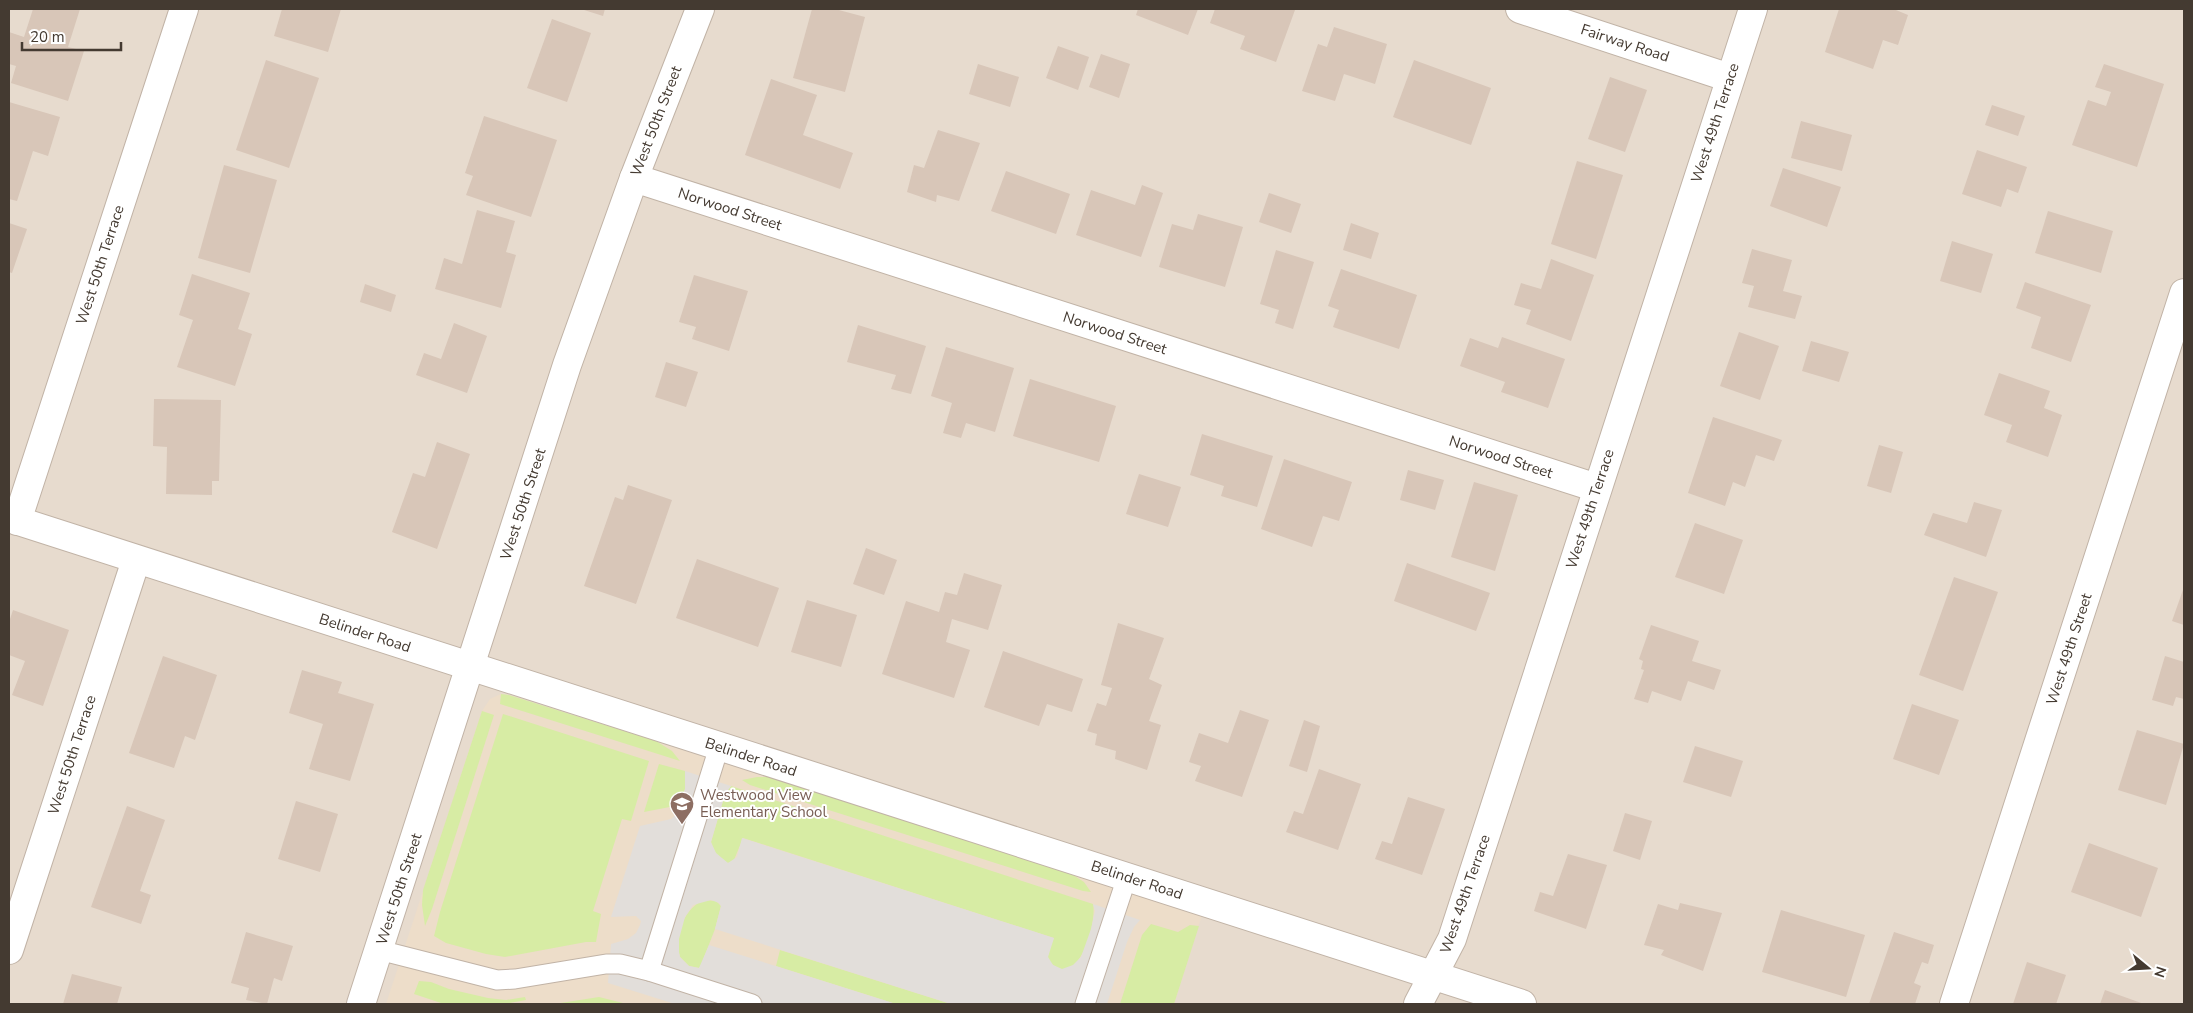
<svg xmlns="http://www.w3.org/2000/svg" width="2193" height="1013" font-family="'Nunito Sans',sans-serif">
<style>
.residential{fill:#e7dbce}
.education{fill:#edddc9}
.green{fill:#d7eca4}
.parking{fill:#e2deda}
.building{fill:#d8c6b8}
.lines{fill:none;stroke-linecap:round;stroke-linejoin:round}
.service-casing{stroke:#c1b3a6;stroke-width:21}
.minor-casing{stroke:#c1b3a6;stroke-width:30}
.service{stroke:#fff;stroke-width:19}
.minor{stroke:#fff;stroke-width:28}
.labels{text-anchor:middle;dominant-baseline:central;stroke-width:4;stroke-linejoin:round;paint-order:stroke}
.street-label{font-size:15px;fill:#443a31;stroke:#fff}
.education-label{font-size:15px;fill:#785e54;stroke:#fff;text-anchor:start}
</style>
<rect width="100%" height="100%" fill="#f3eae1"/>
<!-- residential -->
<rect class="residential" x="9" y="9" width="2175" height="995"/>
<!-- education -->
<polygon class="education" points="501,694 509,695 1202,915 1174,1004 386,1004 482,711 490,699"/>
<!-- green -->
<g class="green">
<polygon points="501,694 509,695 656,741 672,751 680,761 500,704"/>
<polygon points="482,711 494,715 432,909 425,926 422,905 423,890"/>
<polygon points="503,714 649,761 631,821 622,819 593,911 601,914 596,942 586,942 505,957 486,954 446,943 434,936 440,912"/>
<polygon points="659,764 685,771 685,789 680,805 644,812"/>
<polygon points="757,777 770,777 1070,873 1084,882 1091,892 1083,891 750,785 742,780"/>
<path d="M 731,786 L 1093,904 C 1097,920 1081,984 1055,966 C 1051,964 1048,961 1048,956 C 1049,950 1052,943 1054,938 L 743,838 L 734,860 L 728,863 C 719,859 713,851 711,842 L 725,794 Z"/>
<path d="M 705,900 L 716,901 L 721,906 L 715,929 L 701,965 L 699,968 L 689,966 L 680,957 C 673,936 685,906 705,900 Z"/>
<polygon points="1151,924 1178,932 1190,925 1199,926 1174,1004 1120,1004 1142,935"/>
<polygon points="780,950 951,1004 896,1004 776,966"/>
<polygon points="419,981 431,982 449,989 488,998 506,1000 525,997 526,1000 504,1004 444,1004 414,994"/>
<polygon points="599,997 627,1004 554,1004"/>
</g>
<!-- parking -->
<polygon class="parking" points="685,771 731,786 725,794 711,842 716,853 728,863 737,857 742,838 1054,938 1048,957 1053,965 1062,969 1073,965 1081,957 1091,929 1095,911 1093,904 1140,920 1134,927 1127,942 1107,1004 951,1004 715,929 721,906 719,903 711,900 693,905 685,917 679,939 679,952 680,957 689,966 699,968 709,945 896,1004 675,1004 608,983 611,944 628,939 636,933 640,925 641,921 636,916 611,917 640,826 671,819 677,814 685,789"/>
<!-- building -->
<g class="building">
<polygon points="33,9 80,9 68,47 84,51 68,101 11,83 16,66 9,64 9,32 24,37"/>
<polygon points="282,9 341,9 328,52 274,36"/>
<polygon points="581,9 605,9 603,16"/>
<polygon points="812,9 835,9 865,17 845,92 793,78"/>
<polygon points="1138,9 1198,9 1188,35 1136,15"/>
<polygon points="1215,9 1291,9 1295,10 1276,62 1240,49 1245,36 1210,23"/>
<polygon points="1839,9 1897,9 1896,10 1908,15 1898,45 1883,40 1873,69 1825,52"/>
<polygon points="552,19 591,33 567,102 527,88"/>
<polygon points="1334,27 1387,44 1375,84 1344,74 1335,101 1302,91 1318,44 1327,47"/>
<polygon points="1058,46 1089,57 1078,90 1046,78"/>
<polygon points="1101,54 1130,64 1119,98 1089,87"/>
<polygon points="266,60 319,78 289,168 236,150"/>
<polygon points="1414,60 1491,88 1471,145 1393,117"/>
<polygon points="978,64 1019,77 1010,107 969,94"/>
<polygon points="2104,64 2164,84 2137,167 2072,145 2088,100 2106,106 2111,92 2095,87"/>
<polygon points="1610,77 1647,90 1625,152 1588,139"/>
<polygon points="771,79 817,95 803,135 853,153 840,189 745,155"/>
<polygon points="9,102 60,117 48,156 33,151 17,201 9,199"/>
<polygon points="1992,105 2025,116 2018,136 1985,125"/>
<polygon points="484,116 557,140 531,217 466,195 473,176 465,173"/>
<polygon points="1801,121 1852,135 1842,171 1791,158"/>
<polygon points="938,130 980,143 959,201 937,195 936,202 907,192 914,165 924,168"/>
<polygon points="1977,150 2027,167 2018,193 2007,189 2001,207 1962,194"/>
<polygon points="1577,161 1623,175 1596,259 1551,244"/>
<polygon points="224,165 277,180 250,273 198,258"/>
<polygon points="1783,168 1841,187 1827,227 1770,206"/>
<polygon points="1006,171 1070,194 1056,234 991,211"/>
<polygon points="1142,185 1163,193 1141,257 1076,235 1091,190 1135,205"/>
<polygon points="1269,193 1301,204 1291,233 1259,222"/>
<polygon points="477,210 515,221 506,252 516,255 501,308 435,289 444,258 462,264"/>
<polygon points="2048,211 2113,231 2101,273 2035,253"/>
<polygon points="1198,214 1243,227 1225,287 1159,267 1172,224 1193,230"/>
<polygon points="9,223 27,229 12,273 9,272"/>
<polygon points="1351,223 1379,233 1371,259 1343,250"/>
<polygon points="1952,241 1993,254 1981,293 1940,281"/>
<polygon points="1752,249 1792,260 1783,291 1802,296 1795,319 1748,307 1754,286 1742,283"/>
<polygon points="1276,250 1314,262 1293,329 1275,323 1279,310 1260,304"/>
<polygon points="1551,259 1594,275 1571,341 1526,324 1531,310 1514,305 1521,283 1541,289"/>
<polygon points="1341,269 1417,295 1399,349 1333,327 1339,310 1328,306"/>
<polygon points="192,274 250,293 238,329 252,334 235,386 177,367 193,320 179,315"/>
<polygon points="694,275 748,291 729,351 692,339 696,327 679,322"/>
<polygon points="2025,282 2091,305 2071,362 2031,348 2041,317 2016,308"/>
<polygon points="365,284 396,295 391,312 360,302"/>
<polygon points="454,323 487,336 467,393 416,375 424,353 441,359"/>
<polygon points="858,325 926,346 911,394 891,389 896,375 847,362"/>
<polygon points="1739,332 1779,346 1760,400 1720,386"/>
<polygon points="1502,337 1565,359 1548,408 1501,392 1505,382 1460,366 1470,338 1498,348"/>
<polygon points="1811,341 1849,352 1839,382 1802,371"/>
<polygon points="946,347 1014,368 995,432 966,423 961,438 943,433 952,403 931,396"/>
<polygon points="666,362 698,372 686,407 655,397"/>
<polygon points="1999,373 2050,391 2044,408 2062,415 2048,457 2006,442 2012,425 1984,415"/>
<polygon points="1030,379 1116,406 1099,462 1013,436"/>
<polygon points="154,399 221,400 219,481 212,481 212,495 166,494 167,447 153,446"/>
<polygon points="1713,417 1782,440 1774,461 1756,455 1745,487 1733,482 1725,506 1688,493"/>
<polygon points="1202,434 1273,456 1257,507 1221,496 1224,486 1190,475"/>
<polygon points="437,442 470,454 437,549 392,532 413,473 425,477"/>
<polygon points="1879,445 1903,452 1891,493 1867,486"/>
<polygon points="1284,459 1352,482 1339,521 1323,516 1312,547 1261,529"/>
<polygon points="1408,470 1444,480 1435,510 1400,500"/>
<polygon points="1139,474 1181,487 1168,527 1126,514"/>
<polygon points="1474,482 1518,495 1495,571 1451,557"/>
<polygon points="628,485 672,500 636,604 584,586 615,497 623,500"/>
<polygon points="1974,502 2002,510 1986,557 1924,535 1933,513 1967,523"/>
<polygon points="1695,523 1743,540 1724,594 1675,577"/>
<polygon points="866,548 897,560 884,595 853,584"/>
<polygon points="697,559 779,588 758,647 676,618"/>
<polygon points="1407,563 1490,593 1476,631 1394,601"/>
<polygon points="964,573 1002,585 988,630 952,619 946,642 970,650 954,698 882,674 906,601 939,612 945,592 957,595"/>
<polygon points="1954,577 1998,592 1963,691 1919,675"/>
<polygon points="2184,587 2184,625 2172,621"/>
<polygon points="807,600 857,615 841,667 791,652"/>
<polygon points="13,610 69,630 43,706 12,695 25,661 9,655 9,622"/>
<polygon points="1118,623 1164,638 1149,679 1162,685 1149,721 1161,725 1147,770 1115,759 1116,751 1095,745 1097,734 1087,731 1097,703 1106,706 1112,688 1101,685"/>
<polygon points="1651,625 1699,641 1692,661 1721,670 1714,690 1688,681 1681,701 1652,691 1648,703 1634,699 1644,670 1641,669 1643,661 1639,659"/>
<polygon points="1003,651 1083,679 1072,712 1047,704 1039,726 984,707"/>
<polygon points="163,656 217,675 195,740 185,736 174,768 129,753"/>
<polygon points="2165,656 2184,662 2184,699 2176,697 2173,706 2152,700"/>
<polygon points="302,670 342,682 338,693 374,704 350,781 309,769 323,724 289,713"/>
<polygon points="1912,704 1959,720 1939,775 1893,759"/>
<polygon points="1240,710 1269,720 1242,797 1195,781 1201,766 1189,762 1199,733 1228,743"/>
<polygon points="1304,720 1320,726 1307,772 1289,766"/>
<polygon points="2137,730 2184,744 2166,805 2118,790"/>
<polygon points="1695,746 1743,761 1731,797 1683,782"/>
<polygon points="1319,769 1361,784 1338,850 1286,832 1294,811 1303,814"/>
<polygon points="1408,797 1445,809 1422,875 1375,859 1382,841 1392,844"/>
<polygon points="296,801 338,814 320,872 278,859"/>
<polygon points="127,806 165,820 140,891 151,895 141,924 91,907"/>
<polygon points="1625,813 1652,821 1640,860 1613,851"/>
<polygon points="2089,843 2158,868 2141,917 2071,892"/>
<polygon points="1568,854 1607,865 1586,929 1534,911 1540,892 1553,896"/>
<polygon points="1680,903 1722,913 1703,971 1661,955 1664,950 1644,945 1658,904 1678,910"/>
<polygon points="1781,910 1865,935 1846,997 1762,972"/>
<polygon points="246,932 293,946 282,981 274,978 267,1004 246,1000 249,988 231,983"/>
<polygon points="1894,932 1934,945 1928,964 1922,962 1914,983 1921,986 1915,1004 1869,1004"/>
<polygon points="2027,962 2066,975 2056,1004 2013,1004"/>
<polygon points="72,974 122,987 117,1004 63,1004"/>
<polygon points="2105,990 2144,1004 2100,1004"/>
</g>
<g class="lines">
<defs>
<g id="service">
<polyline points="379,950 497,980 515,979 606,964 620,964 649,971 752,1004"/>
<polyline points="649,971 719,747"/>
<polyline points="1085,1004 1127,877"/>
</g>
<g id="minor">
<polyline points="1520,9 1730,78"/>
<polyline points="634,178 1597,488"/>
<polyline points="9,518 1522,1004"/>
<polyline points="17,521 184,9"/>
<polyline points="9,950 136,560"/>
<polyline points="361,1004 567,365 634,178 700,9"/>
<polyline points="1418,1004 1452,939 1753,9"/>
<polyline points="1954,1004 2184,293"/>
</g>
</defs>
<!-- service casing -->
<use href="#service" class="service-casing"/>
<!-- minor casing -->
<use href="#minor" class="minor-casing"/>
<!-- service -->
<use href="#service" class="service"/>
<!-- minor -->
<use href="#minor" class="minor"/>
</g>
<!-- icons -->
<defs>
<symbol id="school-pin" viewBox="-11 -11 22 30"><path d="M0 17L-7.5 6A9.5 9.5 0 1 1 7.5 6Z" fill="#8d6e63" stroke="#fff"/><path d="M0-5L7-2L0 1L-7-2ZM-4 1L0 2.5L4 1V4Q0 6-4 4Z" fill="#fff"/></symbol>
</defs>
<g fill-rule="evenodd">
<use href="#school-pin" x="668" y="790" width="28" height="38"/>
</g>
<g class="labels">
<!-- street labels -->
<g class="street-label">
<text transform="translate(1625 43) rotate(18)">Fairway Road</text>
<text transform="translate(656 121) rotate(-69)">West 50th Street</text>
<text transform="translate(1715 123) rotate(-72)">West 49th Terrace</text>
<text transform="translate(730 209) rotate(18)">Norwood Street</text>
<text transform="translate(100 265) rotate(-72)">West 50th Terrace</text>
<text transform="translate(1115 333) rotate(18)">Norwood Street</text>
<text transform="translate(1501 457) rotate(18)">Norwood Street</text>
<text transform="translate(523 504) rotate(-72)">West 50th Street</text>
<text transform="translate(1590 509) rotate(-72)">West 49th Terrace</text>
<text transform="translate(365 633) rotate(18)">Belinder Road</text>
<text transform="translate(2069 649) rotate(-72)">West 49th Street</text>
<text transform="translate(72 755) rotate(-72)">West 50th Terrace</text>
<text transform="translate(751 757) rotate(18)">Belinder Road</text>
<text transform="translate(1137 880) rotate(18)">Belinder Road</text>
<text transform="translate(399 889) rotate(-72)">West 50th Street</text>
<text transform="translate(1465 894) rotate(-71)">West 49th Terrace</text>
</g>
<!-- education labels -->
<g class="education-label">
<text x="700" y="795">Westwood View<tspan x="700" dy="17">Elementary School</tspan></text>
</g>
</g>
<!-- border -->
<rect width="2193" height="1013" fill="none" stroke="#443a31" stroke-width="20"/>
<!-- north arrow -->
<g transform="translate(2148 968) rotate(108)" stroke="#ffffff" stroke-width="4" paint-order="stroke">
<path d="M0-4L9 19L0 12L-9 19Z" fill="#443a31"/>
<text y="-8" font-size="14" font-weight="bold" text-anchor="middle" fill="#443a31">N</text>
</g>
<!-- scale -->
<path d="M22 42v8h99v-8" fill="none" stroke="#443a31" stroke-width="2.5"/>
<text x="30" y="42" font-size="15" fill="#443a31" stroke="#ffffff" stroke-width="4" paint-order="stroke">20 m</text>
</svg>
